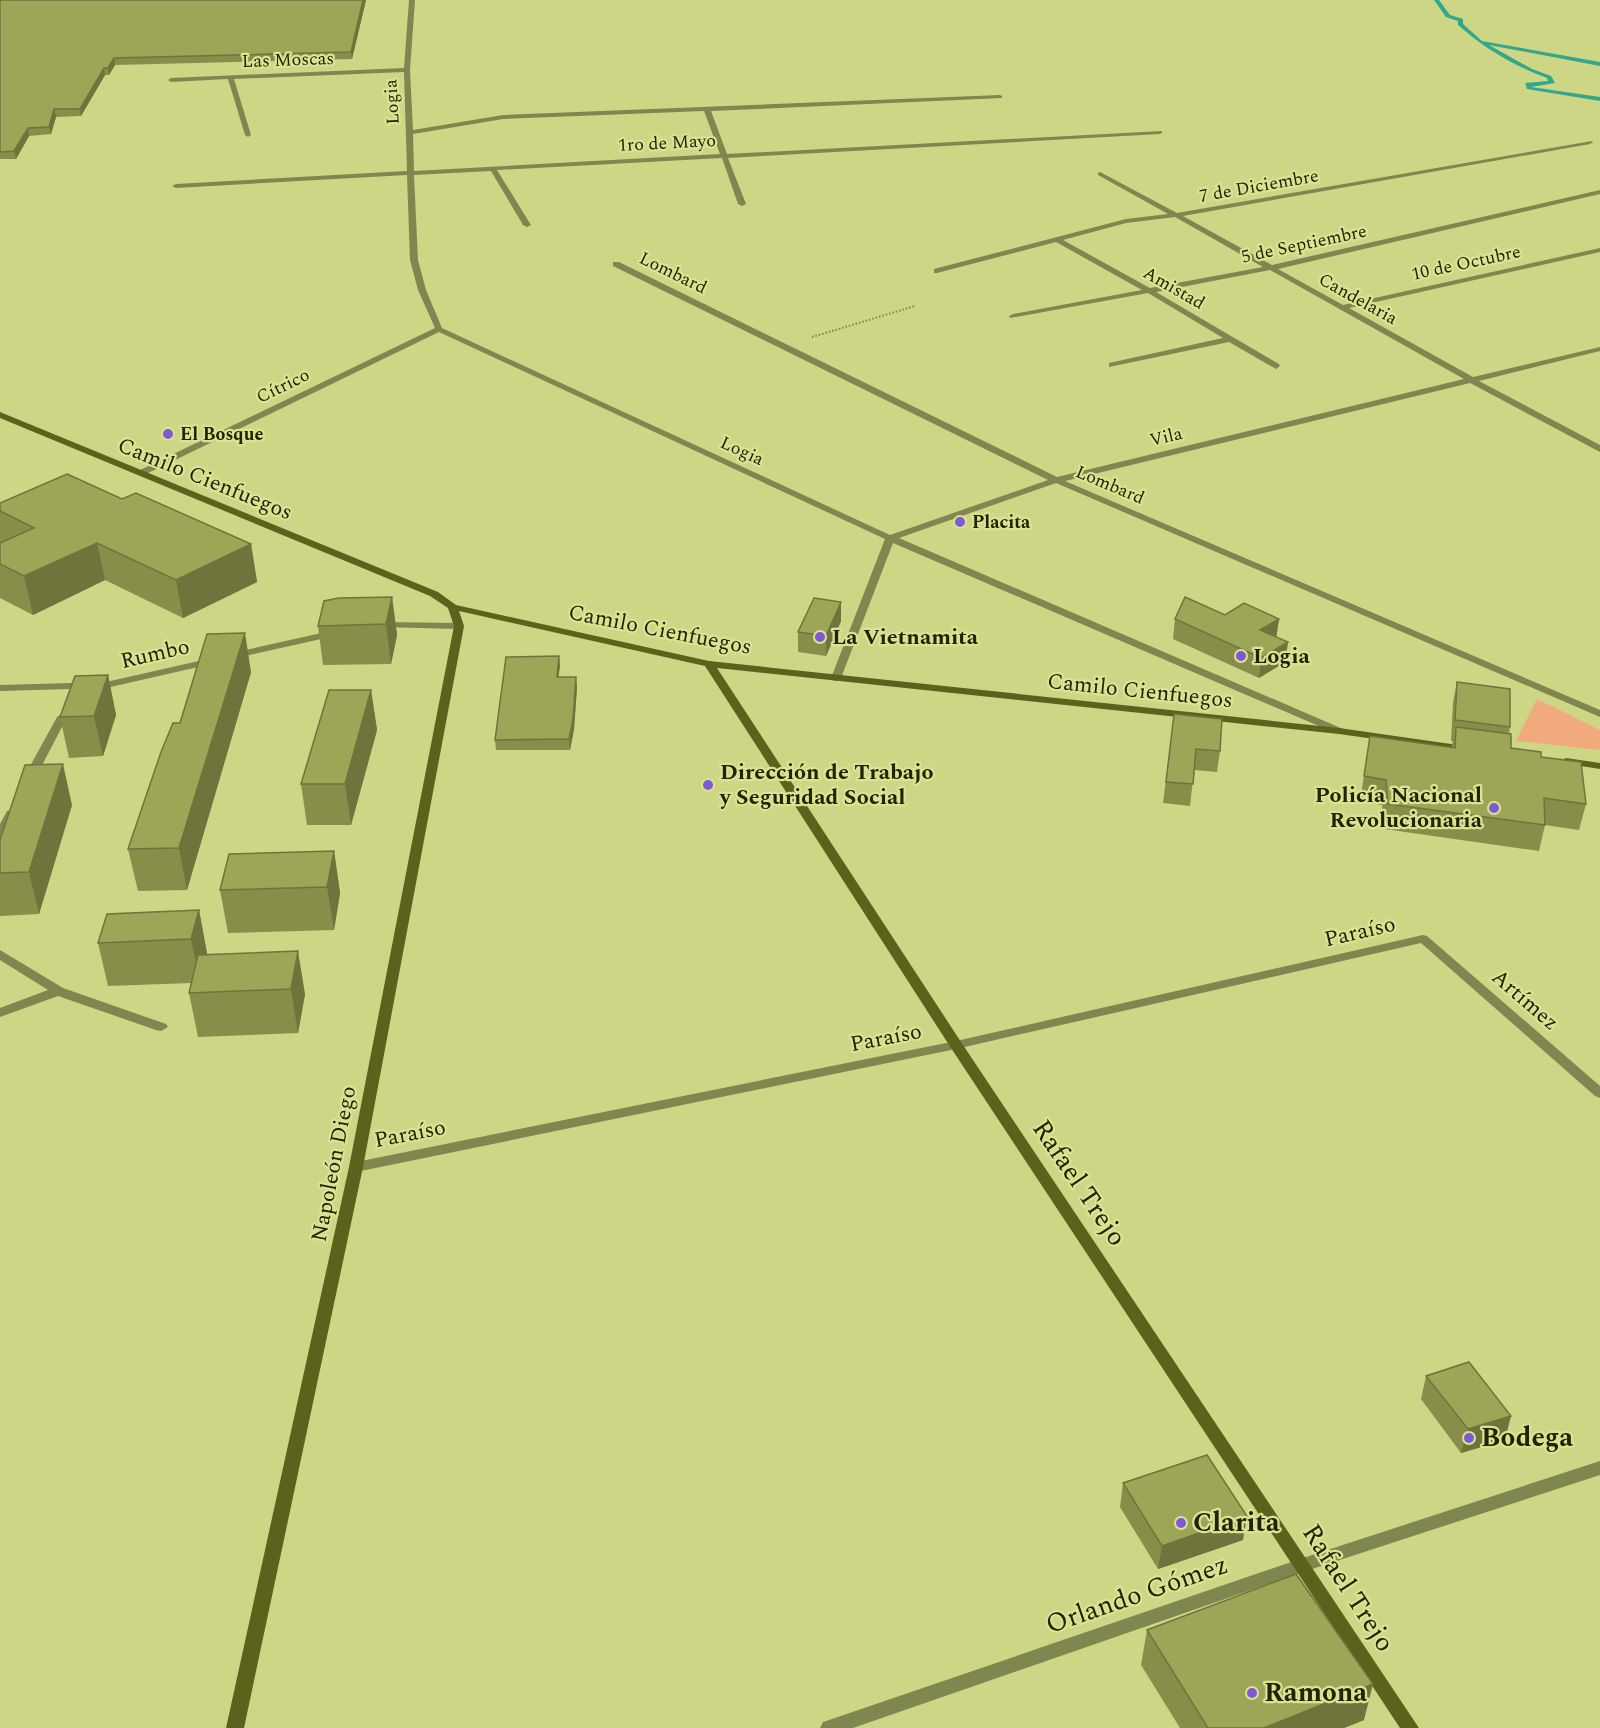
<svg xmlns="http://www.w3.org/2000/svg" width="1600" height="1728" font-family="Spectral,serif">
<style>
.green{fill:#f2aa7c}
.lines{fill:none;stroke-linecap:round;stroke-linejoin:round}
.stream{fill:#34a68b;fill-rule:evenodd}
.path{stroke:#7e8449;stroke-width:2;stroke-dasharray:1.5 2;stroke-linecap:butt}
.lane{fill:#808650;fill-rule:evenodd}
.street{fill:#808650;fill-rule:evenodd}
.secondary{fill:#5c621c;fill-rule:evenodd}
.wall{fill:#878e4a}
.shaded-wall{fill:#6e743c}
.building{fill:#9da556;stroke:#6e743c;stroke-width:1.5}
.poi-dot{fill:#7e59d3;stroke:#dae392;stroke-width:2}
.labels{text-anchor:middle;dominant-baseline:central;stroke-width:4.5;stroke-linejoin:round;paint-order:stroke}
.far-street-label{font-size:18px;fill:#212302;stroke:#dae392}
.far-poi-label{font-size:18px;font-weight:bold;fill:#212302;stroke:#dae392;text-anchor:start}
.street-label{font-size:22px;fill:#212302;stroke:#dae392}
.poi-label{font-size:22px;font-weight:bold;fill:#212302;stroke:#dae392;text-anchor:start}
.near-street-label{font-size:27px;fill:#212302;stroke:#dae392}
.near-poi-label{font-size:27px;font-weight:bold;fill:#212302;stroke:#dae392;text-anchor:start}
</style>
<rect width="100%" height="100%" fill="#cdd685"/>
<!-- green -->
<polygon class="green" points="1537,699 1600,730 1600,750 1516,741"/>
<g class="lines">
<!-- stream -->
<path class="stream" d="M 1434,0 L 1439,0 L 1450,15 L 1463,19 L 1463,24 L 1482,41 L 1600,62 L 1600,66 L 1489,45 L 1532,69 L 1551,76 L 1555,83 L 1531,87 L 1600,97 L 1600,101 L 1527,89 L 1525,83 L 1548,81 L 1547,78 C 1514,66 1484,48 1458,25 L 1458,21 L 1446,17 Z"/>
<!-- path -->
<polyline class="path" points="812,337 915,306"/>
<!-- lane -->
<polygon class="lane" points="0,950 63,988 166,1024 168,1027 161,1031 156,1030 58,996 0,1017 0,1008 48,990 0,960"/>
<!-- street -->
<g class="street">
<path d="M 409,0 L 415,0 L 410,70 L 413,130 L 503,115 L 1000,95 L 1002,96 L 1002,98 L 711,111 L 727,154 L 1162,131 L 1162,133 L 1160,134 L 728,158 L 746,204 L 742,206 L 738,204 L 722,158 L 497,170 L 531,225 L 527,227 L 523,225 L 491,171 L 414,175 L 418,260 L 426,290 L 442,328 L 890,535 L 1048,480 L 613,266 L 613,262 L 619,262 L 1057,477 L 1464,379 L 1270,270 L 1156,292 L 1279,364 L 1280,366 L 1276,369 L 1229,342 L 1109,367 L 1109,363 L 1223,338 L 1148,293 L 1010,318 L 1009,316 L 1013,314 L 1142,290 L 1056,242 L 937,273 L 934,273 L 934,269 L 1126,219 L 1168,214 L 1098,175 L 1098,173 L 1100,172 L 1177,213 L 1592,141 L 1593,142 L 1590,144 L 1183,216 L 1272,265 L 1600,190 L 1600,194 L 1278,269 L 1343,305 L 1600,248 L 1600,252 L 1349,308 L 1473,377 L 1600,347 L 1600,351 L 1479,381 L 1600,445 L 1600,452 L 1470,383 L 1065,481 L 1600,710 L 1600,717 L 1056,483 L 899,538 L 1343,729 L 1345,731 L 1343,733 L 1335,733 L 893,543 L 841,678 L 836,681 L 832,680 L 831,678 L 885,539 L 439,332 L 144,475 L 138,475 L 138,471 L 435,328 L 418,290 L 410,260 L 407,175 L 176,188 L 172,186 L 176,184 L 407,171 L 404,72 L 234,79 L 251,135 L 248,137 L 245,135 L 228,79 L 171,82 L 168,80 L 171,78 L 404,68 ZM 704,111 L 720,154 L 414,171 L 413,134 L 503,119 ZM 1175,217 L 1263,267 L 1150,288 L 1063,240 L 1126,223 Z"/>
<polygon points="382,622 459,623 464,626 459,629 378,627 377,625"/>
<polygon points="335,630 339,631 340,633 339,635 232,659 227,656 232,653"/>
<polygon points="212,658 216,659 217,661 216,663 106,688 0,691 0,685 106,682"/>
<polygon points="72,707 77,710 66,719 35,779 33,781 25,781 23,779 57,717"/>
<polygon points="11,810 17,813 6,836 0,840 0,824 7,811"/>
<polygon points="1423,935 1427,936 1600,1086 1600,1098 1595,1096 1421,943 956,1049 356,1172 351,1170 349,1167 351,1164 356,1162 956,1041"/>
<polygon points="1600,1461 1600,1475 1303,1572 853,1728 820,1728 823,1722 829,1720 1303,1558"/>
</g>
<!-- secondary -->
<g class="secondary">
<polygon points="0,412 438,592 456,605 709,661 1339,728 1472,747 1474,749 1468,752 1339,734 717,668 961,1042 1419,1728 1400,1728 951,1048 705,666 459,611 464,626 363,1167 244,1728 226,1728 349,1167 454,626 448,608 430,596 0,418"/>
<polygon points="1566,758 1600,763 1600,769 1562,763 1560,761"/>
</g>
</g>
<!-- wall -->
<g class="wall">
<polygon points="0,0 366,0 352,59 115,65 109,75 105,75 81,116 56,117 51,134 29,136 16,159 0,159"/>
<polygon points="122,499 251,544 257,582 183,618 105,580 33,615 0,598 0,503"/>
<polygon points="392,597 397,635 391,664 323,665 318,626"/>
<polygon points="841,602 841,621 826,656 798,652 798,632"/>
<polygon points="1225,615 1279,619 1276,637 1288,642 1285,662 1259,678 1173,639 1175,619"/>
<polygon points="559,656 560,666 558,677 577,687 574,729 570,750 496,750 495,740"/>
<polygon points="251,672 187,890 138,891 128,849 180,723"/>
<polygon points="108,675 116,715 103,756 69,758 60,717"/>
<polygon points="1457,682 1510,727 1509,734 1511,748 1541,757 1586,804 1579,830 1545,825 1539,851 1384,829 1382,805 1360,801 1370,736 1451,748 1453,741 1451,741 1453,702"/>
<polygon points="371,690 377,730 351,825 307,825 301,784"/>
<polygon points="1174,714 1220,751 1217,772 1194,770 1190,806 1163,803"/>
<polygon points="72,805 39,914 0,916 0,840"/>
<polygon points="334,851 340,893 334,930 228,933 220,890"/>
<polygon points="199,910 207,954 305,994 298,1033 198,1037 189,993 191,983 108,986 98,943"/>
<polygon points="1426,1376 1505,1440 1461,1453 1421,1399"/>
<polygon points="1123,1483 1243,1540 1158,1569 1120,1507"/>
<polygon points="1147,1630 1364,1720 1344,1728 1180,1728 1141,1665"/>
</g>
<!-- shaded-wall -->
<g class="shaded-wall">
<polygon points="363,0 366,0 352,59 351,52"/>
<polygon points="114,58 115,65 109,75 108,68"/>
<polygon points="104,68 105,75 81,116 80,109"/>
<polygon points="54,109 56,117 51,134 49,127"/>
<polygon points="28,128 29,136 16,159 14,151"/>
<polygon points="97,543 105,580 33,615 24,576"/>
<polygon points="251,544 257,582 183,618 176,580"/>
<polygon points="392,597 397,635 391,664 386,624"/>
<polygon points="841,602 841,621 826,656 826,636"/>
<polygon points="1279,619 1276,639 1260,630"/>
<polygon points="245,633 251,672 187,890 179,848"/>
<polygon points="1288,642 1285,662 1259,678 1261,658"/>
<polygon points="559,656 560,666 557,687 557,677"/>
<polygon points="108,675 116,715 103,756 94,716"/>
<polygon points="576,677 577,687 574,729 570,750 569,739"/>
<polygon points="371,690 377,730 351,825 345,784"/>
<polygon points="63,764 72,805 39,914 29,872"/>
<polygon points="334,851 340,893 334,930 327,887"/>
<polygon points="199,910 207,953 200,982 191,939"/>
<polygon points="298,951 305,994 298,1033 291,989"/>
<polygon points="1511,1416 1505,1440 1461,1453 1468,1429"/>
<polygon points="1247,1516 1243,1540 1158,1569 1162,1546"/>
<polygon points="1373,1684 1364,1720 1344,1728 1264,1728"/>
</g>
<!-- building -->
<g class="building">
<polygon points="0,0 363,0 351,52 114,58 108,68 104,68 80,109 54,109 49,127 28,128 14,151 0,152"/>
<polygon points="67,474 122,499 136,493 251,544 176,580 97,543 24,576 0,564 0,543 34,528 0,511 0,503"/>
<polygon points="392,597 386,624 318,626 324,601 339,598"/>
<polygon points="1185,597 1225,615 1244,603 1279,619 1260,630 1288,642 1261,658 1175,619"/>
<polygon points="814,598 841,602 826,636 798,632"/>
<polygon points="245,633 179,848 128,849 161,752 173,723 180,723 207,634"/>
<polygon points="559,656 557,677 576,677 573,719 569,739 495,740 506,657"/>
<polygon points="108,675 94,716 60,717 75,676"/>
<polygon points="1457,682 1510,689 1510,727 1455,720"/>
<polygon points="329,690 371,690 345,784 301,784"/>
<polygon points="1174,714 1222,719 1220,751 1196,749 1193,784 1166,782"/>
<polygon points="1456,727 1511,734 1511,748 1541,752 1541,757 1581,762 1586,804 1544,798 1545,825 1388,804 1386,780 1364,776 1370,736 1455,748"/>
<polygon points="63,764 29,872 0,873 0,840 25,765"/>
<polygon points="334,851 327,887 220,890 229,854"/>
<polygon points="199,910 191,939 98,943 107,914"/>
<polygon points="298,951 291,989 189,993 198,955"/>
<polygon points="1469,1362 1511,1416 1468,1429 1426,1376"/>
<polygon points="1207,1455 1247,1516 1162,1546 1123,1483"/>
<polygon points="1296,1574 1373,1684 1264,1728 1208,1728 1147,1630"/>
</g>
<!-- markers -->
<g class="poi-dot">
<circle cx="168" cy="434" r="6"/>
<circle cx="960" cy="522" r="6"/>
<circle cx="820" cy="637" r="6"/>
<circle cx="1241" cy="656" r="6"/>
<circle cx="708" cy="785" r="6"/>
<circle cx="1494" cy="808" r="6"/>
<circle cx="1469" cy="1438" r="6"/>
<circle cx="1181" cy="1523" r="6"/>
<circle cx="1252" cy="1693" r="6"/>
</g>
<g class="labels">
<!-- far-street labels -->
<g class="far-street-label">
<text transform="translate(288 60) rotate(-2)">Las Moscas</text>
<text transform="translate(392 102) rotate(-93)">Logia</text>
<text transform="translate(667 143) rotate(-3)">1ro de Mayo</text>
<text transform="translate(1259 186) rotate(-10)">7 de Diciembre</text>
<text transform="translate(1304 244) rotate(-12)">5 de Septiembre</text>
<text transform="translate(1466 263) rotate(-12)">10 de Octubre</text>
<text transform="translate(673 273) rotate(26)">Lombard</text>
<text transform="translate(1174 288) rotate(30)">Amistad</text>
<text transform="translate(1358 299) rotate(29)">Candelaria</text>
<text transform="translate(283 386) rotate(-26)">Cítrico</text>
<text transform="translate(1166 437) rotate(-13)">Vila</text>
<text transform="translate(742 451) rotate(25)">Logia</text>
<text transform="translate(1110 485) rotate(23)">Lombard</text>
</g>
<!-- far-poi labels -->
<g class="far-poi-label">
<text x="180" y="434">El Bosque</text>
<text x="972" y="522">Placita</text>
</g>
<!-- street labels -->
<g class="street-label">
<text transform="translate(205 479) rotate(22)">Camilo Cienfuegos</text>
<text transform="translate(660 630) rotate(11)">Camilo Cienfuegos</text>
<text transform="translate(155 654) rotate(-13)">Rumbo</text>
<text transform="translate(1140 691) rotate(6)">Camilo Cienfuegos</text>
<text transform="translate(1360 932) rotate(-13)">Paraíso</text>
<text transform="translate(1525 1000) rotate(41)">Artímez</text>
<text transform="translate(886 1038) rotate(-11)">Paraíso</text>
<text transform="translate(410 1134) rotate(-11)">Paraíso</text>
<text transform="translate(334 1164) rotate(-79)">Napoleón Diego</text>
</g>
<!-- poi labels -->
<g class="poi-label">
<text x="832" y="637">La Vietnamita</text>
<text x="1253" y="656">Logia</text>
<text x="720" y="772">Dirección de Trabajo<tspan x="720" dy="25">y Seguridad Social</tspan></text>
<text x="1482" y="795" text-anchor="end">Policía Nacional<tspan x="1482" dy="25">Revolucionaria</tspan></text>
</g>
<!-- near-street labels -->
<g class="near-street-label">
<text transform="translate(1079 1183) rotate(56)">Rafael Trejo</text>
<text transform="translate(1348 1588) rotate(57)">Rafael Trejo</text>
<text transform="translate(1137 1595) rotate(-19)">Orlando Gómez</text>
</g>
<!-- near-poi labels -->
<g class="near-poi-label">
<text x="1481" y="1438">Bodega</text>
<text x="1193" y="1523">Clarita</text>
<text x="1264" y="1693">Ramona</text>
</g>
</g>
</svg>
